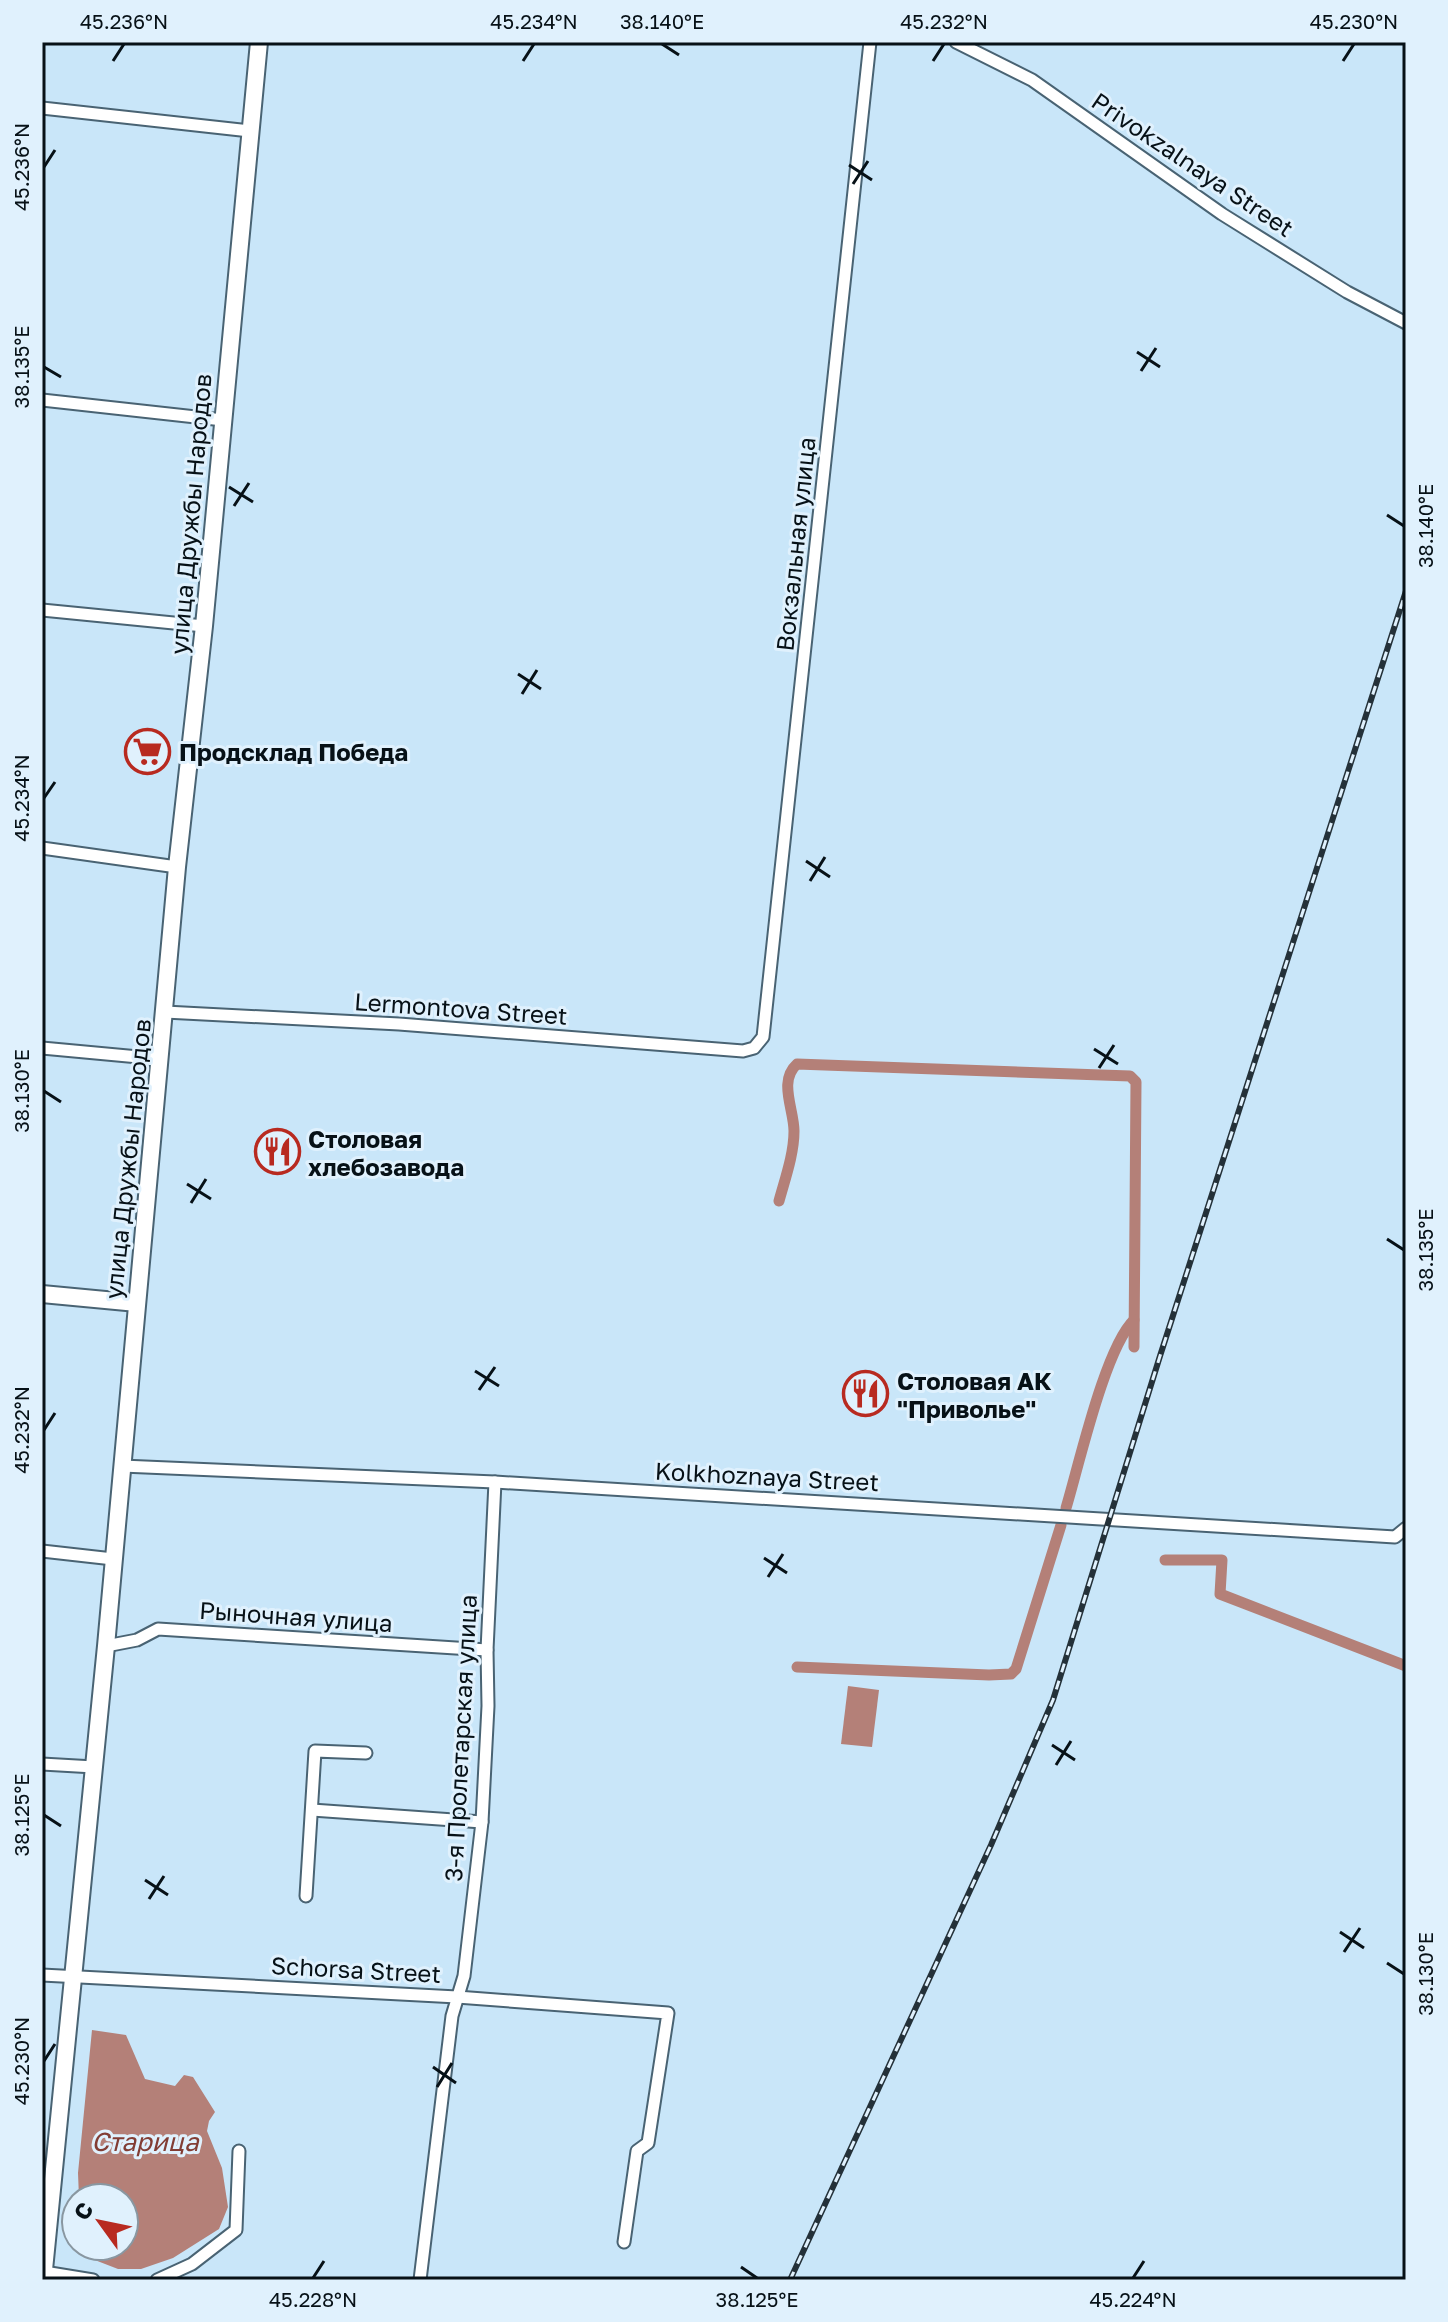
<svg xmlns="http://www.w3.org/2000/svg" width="1448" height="2322" font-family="'Golos Text',sans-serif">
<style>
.water{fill:#b48078}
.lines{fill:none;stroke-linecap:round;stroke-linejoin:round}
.canal{stroke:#b48078;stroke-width:11}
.street-casing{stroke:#496373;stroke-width:15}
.secondary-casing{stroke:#496373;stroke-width:20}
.street{stroke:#fff;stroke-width:11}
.secondary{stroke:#fff;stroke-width:16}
.rail-casing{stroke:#243139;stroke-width:6}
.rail{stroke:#e0f1fd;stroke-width:3;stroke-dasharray:9;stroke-linecap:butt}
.ticks{fill:none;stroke:#071117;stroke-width:3}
.labels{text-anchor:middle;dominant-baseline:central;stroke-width:6;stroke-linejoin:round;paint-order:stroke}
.street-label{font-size:24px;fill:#071117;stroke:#e0f1fd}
.poi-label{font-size:24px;font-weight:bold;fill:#071117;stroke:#e0f1fd;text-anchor:start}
.water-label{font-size:26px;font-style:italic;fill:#823d34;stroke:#e0f1fd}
.neatline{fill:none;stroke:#071117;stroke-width:3}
.ticks-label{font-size:20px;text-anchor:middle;fill:#071117}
</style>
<rect width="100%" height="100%" fill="#c9e6f9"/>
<!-- water -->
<g class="water">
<polygon points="848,1686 879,1690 872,1747 841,1744"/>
<polygon points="92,2030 126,2035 145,2079 175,2086 184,2075 193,2077 215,2112 209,2121 207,2131 222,2168 228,2207 219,2229 173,2258 141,2269 118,2269 87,2257 81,2248 124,2246 124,2198 79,2198 78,2173"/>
</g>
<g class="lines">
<!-- canal -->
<g class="canal">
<path d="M 779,1201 C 785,1179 794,1154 794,1131 C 794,1109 778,1081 797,1064 L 1130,1076 L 1136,1082 L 1134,1347"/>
<path d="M 1066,1508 C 1079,1465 1105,1348 1134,1320"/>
<polyline points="1165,1560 1222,1560 1220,1594 1406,1666"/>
<polyline points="797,1667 989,1675 1011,1674 1016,1669 1061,1525"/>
</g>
<defs>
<g id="street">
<polyline points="956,42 1032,80 1222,214 1347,292 1406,323"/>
<polyline points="42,108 250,131"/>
<polyline points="42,400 223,420"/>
<polyline points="42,610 204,626"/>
<polyline points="42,848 177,867"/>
<polyline points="165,1012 399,1024 743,1051 754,1048 763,1037 870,42"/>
<polyline points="42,1048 160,1059"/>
<polyline points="122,1466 495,1482 1395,1537 1406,1528"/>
<polyline points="42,1551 113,1559"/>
<polyline points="106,1646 137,1640 158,1629 487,1650"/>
<polyline points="42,1764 94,1767"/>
<polyline points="312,1810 482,1822"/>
<polyline points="306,1896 315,1751 366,1753"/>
<polyline points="42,1975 457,1997 668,2013 648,2143 637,2151 624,2242"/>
<polyline points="44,2272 93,2280"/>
<polyline points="157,2280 192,2264 236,2230 239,2151"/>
<polyline points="420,2280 452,2016 464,1976 482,1822 488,1706 487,1650 495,1482"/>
</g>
<g id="secondary">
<polyline points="42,1294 137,1303"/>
<polyline points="43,2280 106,1646 177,867 204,626 259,42"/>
</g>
</defs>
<!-- street casing -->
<use href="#street" class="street-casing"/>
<!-- secondary casing -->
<use href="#secondary" class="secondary-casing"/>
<!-- street -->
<use href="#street" class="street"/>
<!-- secondary -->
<use href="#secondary" class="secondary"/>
<defs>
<polyline id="rail" points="790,2280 991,1845 1053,1700 1160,1356 1406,591"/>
</defs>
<!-- rail casing -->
<use href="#rail" class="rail-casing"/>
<!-- rail -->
<use href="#rail" class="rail"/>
</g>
<!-- ticks -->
<path class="ticks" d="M 662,44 L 679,55M 113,61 L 124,44M 523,61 L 534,44M 933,61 L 944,44M 1343,61 L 1354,44M 849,165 L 872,180M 44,167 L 55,150M 853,184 L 868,161M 1137,352 L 1160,367M 44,367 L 61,377M 1141,371 L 1156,348M 229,487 L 253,502M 234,506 L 249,483M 1387,515 L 1404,526M 518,674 L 541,689M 522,694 L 537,670M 44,798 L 55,782M 806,861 L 830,877M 810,881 L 825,857M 1094,1049 L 1118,1064M 1099,1068 L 1114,1045M 44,1091 L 61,1102M 187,1184 L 211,1199M 191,1203 L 206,1179M 1387,1239 L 1404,1250M 475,1371 L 499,1386M 479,1390 L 495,1367M 44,1430 L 55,1413M 764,1558 L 787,1573M 768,1577 L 783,1554M 1052,1745 L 1075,1760M 1056,1765 L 1071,1741M 44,1815 L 61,1826M 145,1880 L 168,1895M 149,1899 L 164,1876M 1340,1932 L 1364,1948M 1344,1952 L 1360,1928M 1387,1963 L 1404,1974M 44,2061 L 55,2044M 433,2067 L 456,2083M 437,2087 L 452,2063M 741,2267 L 757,2278M 313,2278 L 324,2261M 1133,2278 L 1144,2261"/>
<!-- icons -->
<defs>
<symbol id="supermarket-ring" viewBox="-11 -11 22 22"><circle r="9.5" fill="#e0f1fd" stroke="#b82a20" stroke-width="1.5"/><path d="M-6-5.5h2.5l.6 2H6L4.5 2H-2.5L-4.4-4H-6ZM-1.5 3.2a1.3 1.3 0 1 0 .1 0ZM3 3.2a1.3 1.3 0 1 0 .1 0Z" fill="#b82a20"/></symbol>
<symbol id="restaurant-ring" viewBox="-11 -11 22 22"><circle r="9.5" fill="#e0f1fd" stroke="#b82a20" stroke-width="1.5"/><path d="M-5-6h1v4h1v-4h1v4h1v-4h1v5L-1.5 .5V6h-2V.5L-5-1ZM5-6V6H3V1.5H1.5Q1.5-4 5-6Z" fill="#b82a20"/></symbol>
</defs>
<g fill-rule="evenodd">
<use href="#supermarket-ring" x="122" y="726" width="51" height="51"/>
<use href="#restaurant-ring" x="252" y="1126" width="51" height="51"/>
<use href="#restaurant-ring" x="840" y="1368" width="51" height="51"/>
</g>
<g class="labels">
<!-- street labels -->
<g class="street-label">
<text transform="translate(1193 164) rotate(34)">Privokzalnaya Street</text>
<text transform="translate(190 514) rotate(-85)">улица Дружбы Народов</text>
<text transform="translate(795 544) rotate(-84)">Вокзальная улица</text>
<text transform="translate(461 1008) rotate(4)">Lermontova Street</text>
<text transform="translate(127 1159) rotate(-84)">улица Дружбы Народов</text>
<text transform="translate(767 1476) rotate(3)">Kolkhoznaya Street</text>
<text transform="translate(296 1616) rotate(4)">Рыночная улица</text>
<text transform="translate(460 1738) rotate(-87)">3-я Пролетарская улица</text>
<text transform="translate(356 1969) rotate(3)">Schorsa Street</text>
</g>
<!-- poi labels -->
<g class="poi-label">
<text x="179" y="751">Продсклад Победа</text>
<text x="308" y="1138">Столовая<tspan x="308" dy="28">хлебозавода</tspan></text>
<text x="897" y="1380">Столовая АК<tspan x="897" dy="28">"Приволье"</tspan></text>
</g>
<!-- water labels -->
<g class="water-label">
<text x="145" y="2141">Старица</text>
</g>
</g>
<!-- border -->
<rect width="1448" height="2322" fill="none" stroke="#e0f1fd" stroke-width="88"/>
<!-- north arrow -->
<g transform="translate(100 2222) rotate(303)"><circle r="38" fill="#e0f1fd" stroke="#8997a1" stroke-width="2"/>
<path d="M0-6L14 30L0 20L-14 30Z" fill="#b82a20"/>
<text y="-12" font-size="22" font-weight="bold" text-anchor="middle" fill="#071117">С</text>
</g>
<rect x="44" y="44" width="1360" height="2234" class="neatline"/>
<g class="ticks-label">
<text x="124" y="29">45.236°N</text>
<text x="534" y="29">45.234°N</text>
<text x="662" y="29">38.140°E</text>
<text x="944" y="29">45.232°N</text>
<text x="1354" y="29">45.230°N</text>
<text transform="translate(22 167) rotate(-90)" y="7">45.236°N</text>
<text transform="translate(22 367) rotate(-90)" y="7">38.135°E</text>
<text transform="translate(1426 526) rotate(-90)" y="7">38.140°E</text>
<text transform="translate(22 798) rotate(-90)" y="7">45.234°N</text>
<text transform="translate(22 1091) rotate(-90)" y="7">38.130°E</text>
<text transform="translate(1426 1250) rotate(-90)" y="7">38.135°E</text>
<text transform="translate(22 1430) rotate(-90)" y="7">45.232°N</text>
<text transform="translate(22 1815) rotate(-90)" y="7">38.125°E</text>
<text transform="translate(1426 1974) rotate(-90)" y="7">38.130°E</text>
<text transform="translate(22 2061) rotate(-90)" y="7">45.230°N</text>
<text x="313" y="2307">45.228°N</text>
<text x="757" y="2307">38.125°E</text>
<text x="1133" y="2307">45.224°N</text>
</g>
</svg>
